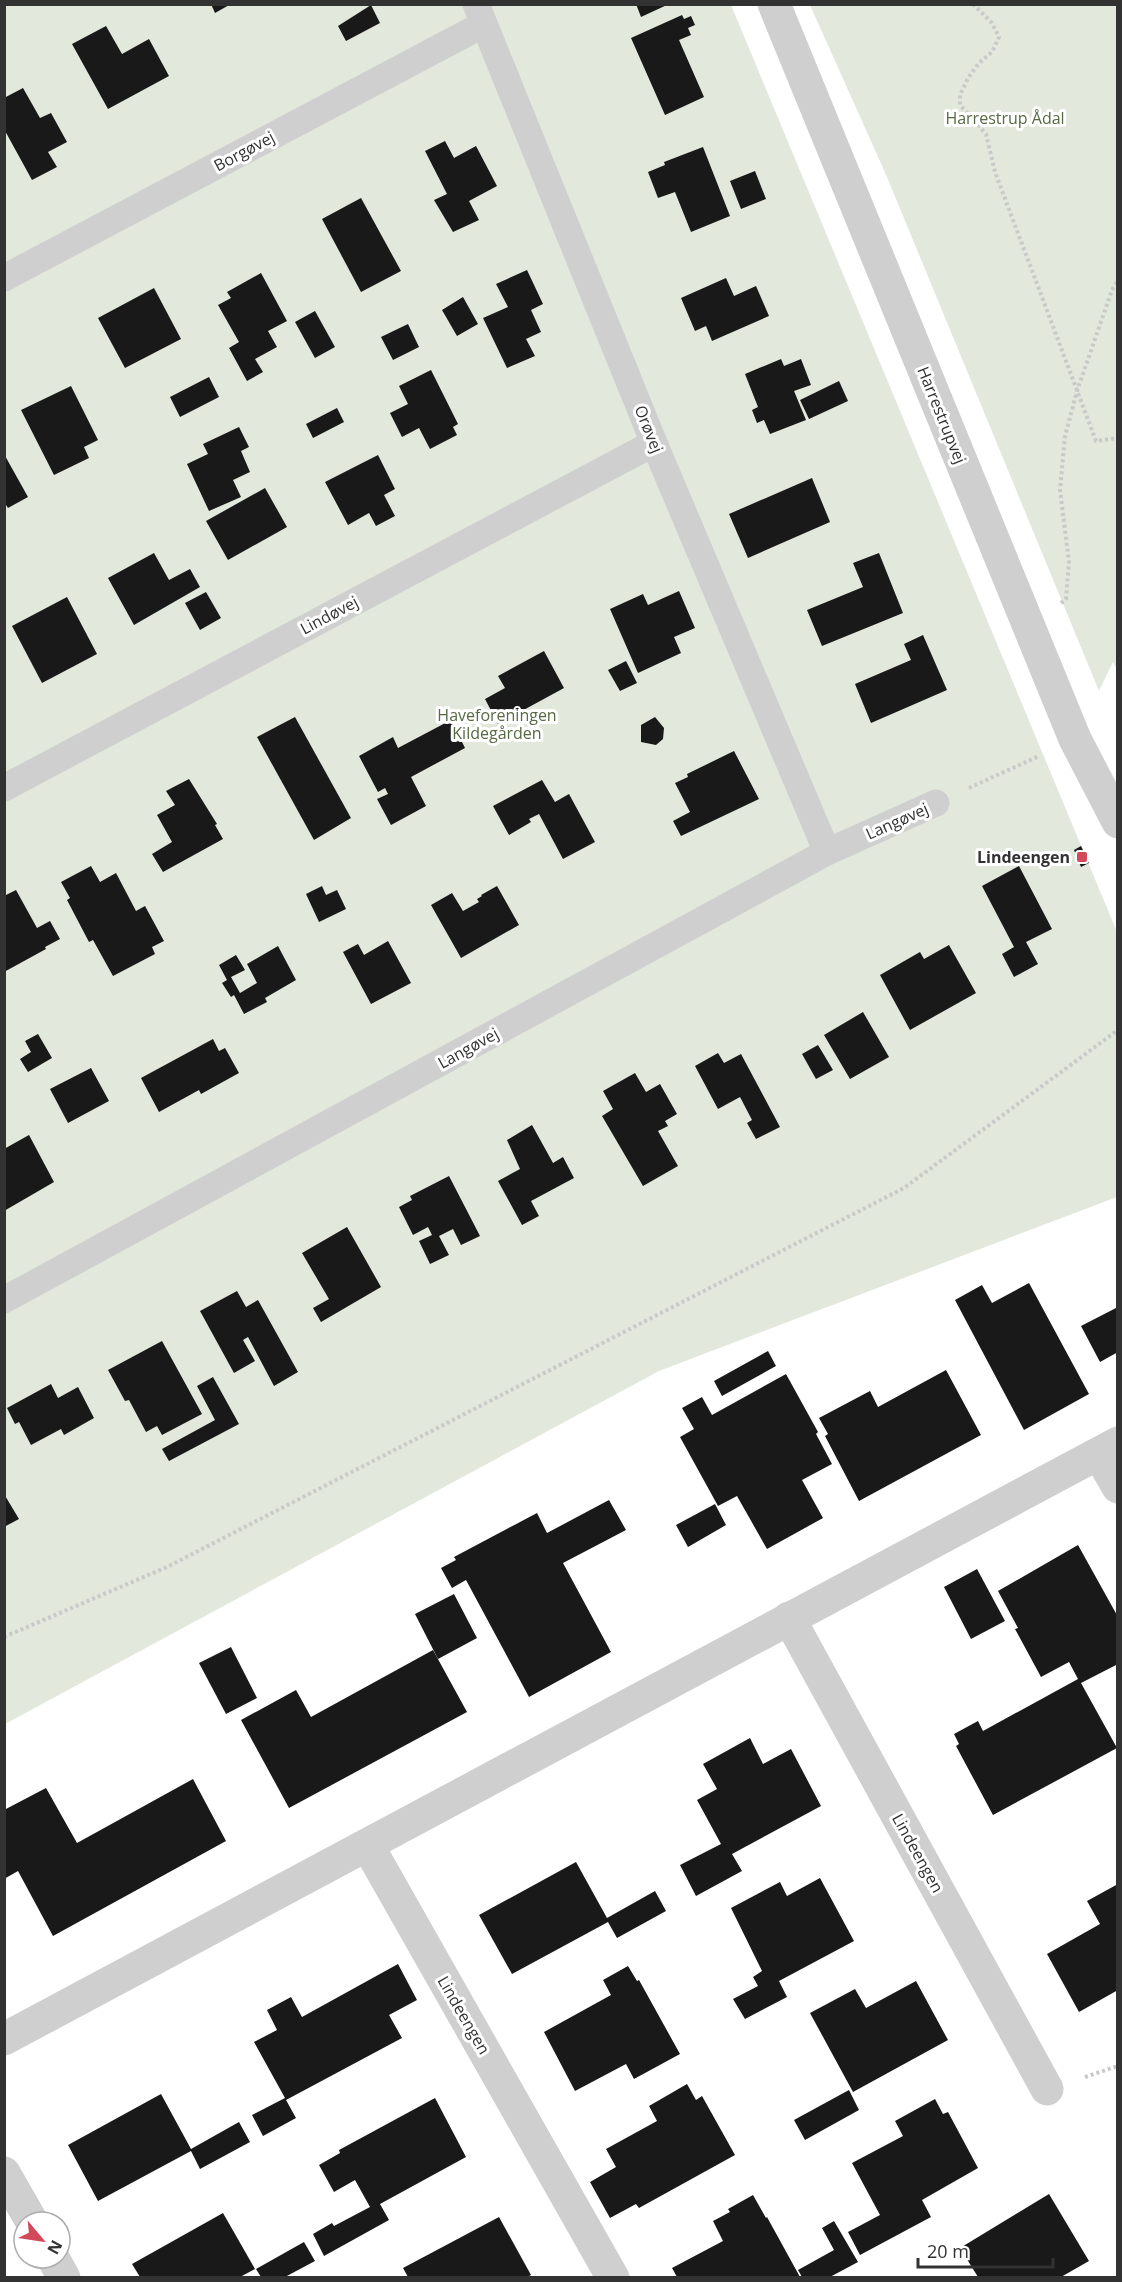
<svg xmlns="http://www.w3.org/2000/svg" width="1122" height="2282" font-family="'Open Sans',sans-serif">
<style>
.green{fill:#e2e8dc}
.building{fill:#191919}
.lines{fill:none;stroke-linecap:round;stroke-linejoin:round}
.path{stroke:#c9c9c9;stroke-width:4;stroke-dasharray:3 3;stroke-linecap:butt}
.service{stroke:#cfcfcf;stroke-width:27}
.minor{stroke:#cfcfcf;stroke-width:33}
.poi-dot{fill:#d4495a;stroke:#fff;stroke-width:2}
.labels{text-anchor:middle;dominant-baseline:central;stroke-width:6;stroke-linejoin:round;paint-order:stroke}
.park-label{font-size:16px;fill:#576a43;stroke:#fff}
.street-label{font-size:16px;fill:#323232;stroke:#fff}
.poi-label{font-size:16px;font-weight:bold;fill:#323232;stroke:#fff;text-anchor:end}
</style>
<rect width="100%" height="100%" fill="#fff"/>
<!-- green -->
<g class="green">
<polygon points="5,5 731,5 1117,932 1117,1197 659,1371 5,1724"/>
<polygon points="810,5 1117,5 1118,671 1113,662 1099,691 887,177"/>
</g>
<!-- building -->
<g class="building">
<polygon points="211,4 231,4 215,13"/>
<polygon points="636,4 669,4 641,17"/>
<polygon points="371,5 380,23 346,41 338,26"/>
<polygon points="682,15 684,19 691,16 695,25 688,28 691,35 679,40 704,97 665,115 631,38"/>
<polygon points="106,26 122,54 149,39 169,76 108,109 72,44"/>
<polygon points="23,88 40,118 51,113 67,142 48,152 57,167 32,180 4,129 4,98"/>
<polygon points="445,141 454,158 476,146 497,186 469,201 479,220 453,232 434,200 447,194 425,151"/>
<polygon points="703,147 730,216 691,232 675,192 658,198 648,172 665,165 664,162"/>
<polygon points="755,171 766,199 741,209 730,181"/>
<polygon points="361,198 401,271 361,292 322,219"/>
<polygon points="527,270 543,304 531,310 541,332 526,339 535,356 507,368 483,318 508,307 496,284"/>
<polygon points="261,273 287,321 268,331 277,347 255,359 263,372 247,381 229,348 239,342 218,305 231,298 227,292"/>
<polygon points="726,278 734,296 756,286 769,316 712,341 706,326 695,331 681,298"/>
<polygon points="154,288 181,339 125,368 98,318"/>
<polygon points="463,297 478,324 457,336 442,310"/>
<polygon points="315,311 335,347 315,358 295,322"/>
<polygon points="408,324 419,347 393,360 381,337"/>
<polygon points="781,359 784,366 801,359 811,385 794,391 806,420 770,434 764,420 757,423 752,410 758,407 745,374"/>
<polygon points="431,370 458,424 453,427 457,435 430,449 419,428 402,437 390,413 408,404 399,386"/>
<polygon points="209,377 219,397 180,417 170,397"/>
<polygon points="839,381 848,401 809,419 800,400"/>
<polygon points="71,386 98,440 84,447 89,458 54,475 21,410"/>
<polygon points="337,408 344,422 313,438 306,424"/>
<polygon points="239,427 249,447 241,451 250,472 233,480 241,497 209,511 187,464 208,454 203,444"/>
<polygon points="4,454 28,497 8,508 4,502"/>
<polygon points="378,455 395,489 384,495 395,516 376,526 369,513 348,525 325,482"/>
<polygon points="812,478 830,522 748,558 729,514"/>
<polygon points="265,488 287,527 228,560 206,521"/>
<polygon points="154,553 169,580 190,569 200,587 134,625 108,578"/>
<polygon points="879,553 903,613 822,646 807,610 863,587 853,563"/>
<polygon points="679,591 695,628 674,637 681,653 638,673 610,609 643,594 648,605"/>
<polygon points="206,592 221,618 200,630 185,603"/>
<polygon points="67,597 97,654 42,683 12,626"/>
<polygon points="923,635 947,690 871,723 855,684 911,660 904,644"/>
<polygon points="544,651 564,688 498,724 485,699 505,688 498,676"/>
<polygon points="626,661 637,683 620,691 608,670"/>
<polygon points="295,717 351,818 314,840 257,737"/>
<polygon points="655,717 664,728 663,739 656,745 641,742 641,725"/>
<polygon points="451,720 465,748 411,777 426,806 391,825 377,799 388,794 385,788 378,792 359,756 393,737 398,748"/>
<polygon points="734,751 759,799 681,836 673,821 690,812 675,783 688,777 687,774"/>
<polygon points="189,779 217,824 215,825 223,839 163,872 152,854 172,842 157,815 175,805 166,791"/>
<polygon points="542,780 555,802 569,794 595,842 563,859 539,814 529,819 531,822 509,835 493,806"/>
<polygon points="1081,846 1089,863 1081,867 1074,850"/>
<polygon points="91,866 100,882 116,873 136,911 145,906 164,941 152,947 155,954 113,976 93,940 89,942 67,900 70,898 61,882"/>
<polygon points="1019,866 1052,929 1026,942 1038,964 1014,977 1002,954 1014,947 982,886"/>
<polygon points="322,886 326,895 337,890 346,909 319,922 306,894"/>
<polygon points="497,886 519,925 461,958 431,905 452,893 463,911 479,902 477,899 482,896 481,895"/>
<polygon points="16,890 37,928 50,921 60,939 45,947 46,949 4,972 4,896"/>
<polygon points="388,941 411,983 371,1004 343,952 358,944 364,955"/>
<polygon points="949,945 976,993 910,1030 880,975 920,952 924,959"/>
<polygon points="278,946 296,980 265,998 267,1002 244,1014 234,995 231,997 222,983 227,980 219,965 236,955 245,970 231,977 240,993 257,983 247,964"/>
<polygon points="863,1012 889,1057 850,1079 824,1035"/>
<polygon points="38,1034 52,1058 28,1072 20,1059 31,1052 25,1041"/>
<polygon points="213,1039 219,1051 225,1048 239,1073 201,1094 199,1090 159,1112 141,1078"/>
<polygon points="818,1045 833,1070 816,1079 802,1054"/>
<polygon points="718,1053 724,1063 741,1054 780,1127 756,1139 747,1123 752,1120 740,1097 718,1109 695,1066"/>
<polygon points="91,1068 109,1101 68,1123 50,1089"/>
<polygon points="635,1073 646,1092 660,1084 677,1114 665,1121 668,1126 658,1131 678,1166 643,1186 602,1116 613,1109 603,1091"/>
<polygon points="532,1125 553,1163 563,1157 574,1178 531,1201 539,1216 522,1225 498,1181 520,1169 507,1140"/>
<polygon points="29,1135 54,1182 4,1211 4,1149"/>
<polygon points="449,1176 480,1236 461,1245 453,1229 439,1236 449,1255 430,1264 419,1241 432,1235 428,1227 413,1235 399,1207 412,1200 410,1196"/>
<polygon points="347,1227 381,1287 321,1322 313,1308 329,1299 302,1253"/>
<polygon points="1029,1283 1089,1394 1024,1430 955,1300 982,1285 992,1303"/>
<polygon points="237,1291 246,1307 258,1300 298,1372 274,1386 248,1337 243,1340 255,1361 234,1373 200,1311"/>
<polygon points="1116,1308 1118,1352 1100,1362 1081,1326"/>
<polygon points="162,1341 202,1414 162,1435 157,1426 146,1432 129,1400 125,1401 108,1370"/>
<polygon points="768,1351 776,1366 722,1396 714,1381"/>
<polygon points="946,1370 981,1435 859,1501 825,1436 828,1434 819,1418 870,1391 878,1407"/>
<polygon points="786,1374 818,1432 816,1434 832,1464 802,1480 823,1518 767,1549 737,1496 718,1506 680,1437 694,1429 682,1408 702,1397 712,1415"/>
<polygon points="213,1377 239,1424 169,1461 162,1449 215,1420 197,1386"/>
<polygon points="51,1384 58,1398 78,1387 94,1418 64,1435 61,1429 31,1445 19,1422 15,1424 7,1408"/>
<polygon points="4,1494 19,1519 4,1527"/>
<polygon points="609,1500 626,1530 563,1563 611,1652 529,1697 466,1580 452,1588 441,1568 456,1560 454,1557 537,1513 547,1533"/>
<polygon points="715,1504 726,1525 688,1547 676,1525"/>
<polygon points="1078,1545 1118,1617 1118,1664 1081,1683 1117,1748 993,1815 956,1746 959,1744 954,1734 978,1721 983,1731 1078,1679 1069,1662 1041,1677 1015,1629 1018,1628 998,1591"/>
<polygon points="977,1569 1005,1621 971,1639 944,1587"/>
<polygon points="454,1594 477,1638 438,1659 415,1614"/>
<polygon points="231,1647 257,1698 226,1714 199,1663"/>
<polygon points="433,1650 467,1712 289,1808 241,1720 296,1690 311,1717"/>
<polygon points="750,1738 763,1764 791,1749 821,1806 732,1854 742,1871 696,1896 680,1865 721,1844 697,1800 717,1789 703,1764"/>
<polygon points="193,1779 226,1841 53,1936 18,1871 4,1879 4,1810 46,1788 77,1843"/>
<polygon points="576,1862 607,1918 655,1891 666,1911 617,1938 608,1922 512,1974 479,1915"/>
<polygon points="820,1878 854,1941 779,1981 787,1997 745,2019 733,1999 758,1986 753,1977 762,1971 731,1908 780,1882 787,1896"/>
<polygon points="1118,1884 1118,1990 1079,2012 1047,1954 1100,1924 1087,1901"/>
<polygon points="398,1964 417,2000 389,2015 402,2038 286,2100 296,2118 263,2136 252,2115 285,2098 254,2042 277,2030 267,2010 291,1997 302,2017"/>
<polygon points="628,1966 637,1981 639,1980 680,2054 634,2079 626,2064 575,2091 544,2032 611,1995 603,1980"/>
<polygon points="916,1981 948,2040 853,2092 810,2013 855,1989 866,2008"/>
<polygon points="687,2084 696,2100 702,2096 735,2155 639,2208 636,2204 610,2218 590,2182 616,2167 606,2149 657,2121 649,2106"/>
<polygon points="849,2090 859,2110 805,2140 794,2120"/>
<polygon points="161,2094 191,2149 239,2122 250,2142 200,2169 191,2151 98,2201 68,2145"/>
<polygon points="435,2098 466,2157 380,2204 389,2220 324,2256 313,2234 332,2223 334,2226 370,2207 355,2180 334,2192 319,2165 340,2153 339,2150"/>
<polygon points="935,2099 943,2114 948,2112 978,2168 922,2200 931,2217 860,2255 848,2232 880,2215 852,2163 903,2136 895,2121"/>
<polygon points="1049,2194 1089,2261 1061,2277 978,2277 960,2248"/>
<polygon points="753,2195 766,2218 767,2217 800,2277 677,2277 672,2268 723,2241 713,2221 730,2212 728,2209"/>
<polygon points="223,2213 255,2269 240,2277 140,2277 132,2264"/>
<polygon points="499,2217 531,2275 527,2277 408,2277 403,2268"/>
<polygon points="834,2221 858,2262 830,2277 802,2277 798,2270 834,2250 822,2228"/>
<polygon points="304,2242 315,2261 285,2277 261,2277 256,2269"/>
</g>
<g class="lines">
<!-- path -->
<g class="path">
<polyline points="973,4 992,23 999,37 992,52 979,63 968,78 960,95 960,105 986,134 995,172 1096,441 1118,438"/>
<polyline points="1061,603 1066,599 1069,562 1060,490 1065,436 1077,391 1112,290 1118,280"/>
<polyline points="969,788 1039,756"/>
<polyline points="4,1637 167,1567 904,1188 1118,1030"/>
<polyline points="1085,2077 1118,2066"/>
</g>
<!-- service -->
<g class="service">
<polyline points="476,4 654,443 827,852"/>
<polyline points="4,278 484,24"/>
<polyline points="4,788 654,443"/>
<polyline points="4,1300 827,852 936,803"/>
</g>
<!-- minor -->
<g class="minor">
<polyline points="774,4 1075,739 1118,822"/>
<polyline points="1099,1454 1118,1487"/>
<polyline points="789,1618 1047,2089"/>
<polyline points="368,1846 613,2278"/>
<polyline points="4,2039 1118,1443"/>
<polyline points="4,2173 32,2222"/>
<polyline points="53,2258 64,2278"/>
</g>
</g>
<!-- markers -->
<rect class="poi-dot" x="1076" y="851" width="12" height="12" rx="3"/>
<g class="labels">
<!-- park labels -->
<g class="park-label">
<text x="1005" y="118">Harrestrup Ådal</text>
<text x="497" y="715">Haveforeningen<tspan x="497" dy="18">Kildegården</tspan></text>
</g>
<!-- street labels -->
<g class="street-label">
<text transform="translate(244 151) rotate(-28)">Borgøvej</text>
<text transform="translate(942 415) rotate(68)">Harrestrupvej</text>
<text transform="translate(649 429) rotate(68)">Orøvej</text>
<text transform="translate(329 615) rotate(-28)">Lindøvej</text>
<text transform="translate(897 821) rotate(-24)">Langøvej</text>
<text transform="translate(468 1048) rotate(-29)">Langøvej</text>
<text transform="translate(918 1853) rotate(61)">Lindeengen</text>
<text transform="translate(464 2015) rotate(60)">Lindeengen</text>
</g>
<!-- poi labels -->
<g class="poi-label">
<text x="1070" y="857">Lindeengen</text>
</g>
</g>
<!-- border -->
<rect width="1122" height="2282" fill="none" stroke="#323232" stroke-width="12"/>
<!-- north arrow -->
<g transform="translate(42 2240) rotate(119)"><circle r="28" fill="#ffffff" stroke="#adadad" stroke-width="1.5"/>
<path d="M0-4.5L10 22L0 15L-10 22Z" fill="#d4495a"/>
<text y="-9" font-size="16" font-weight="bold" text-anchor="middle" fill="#323232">N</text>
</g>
<!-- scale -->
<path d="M918 2258v9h135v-9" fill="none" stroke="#323232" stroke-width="3"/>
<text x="927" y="2258" font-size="18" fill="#323232" stroke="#ffffff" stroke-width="4.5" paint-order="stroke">20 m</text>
</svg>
